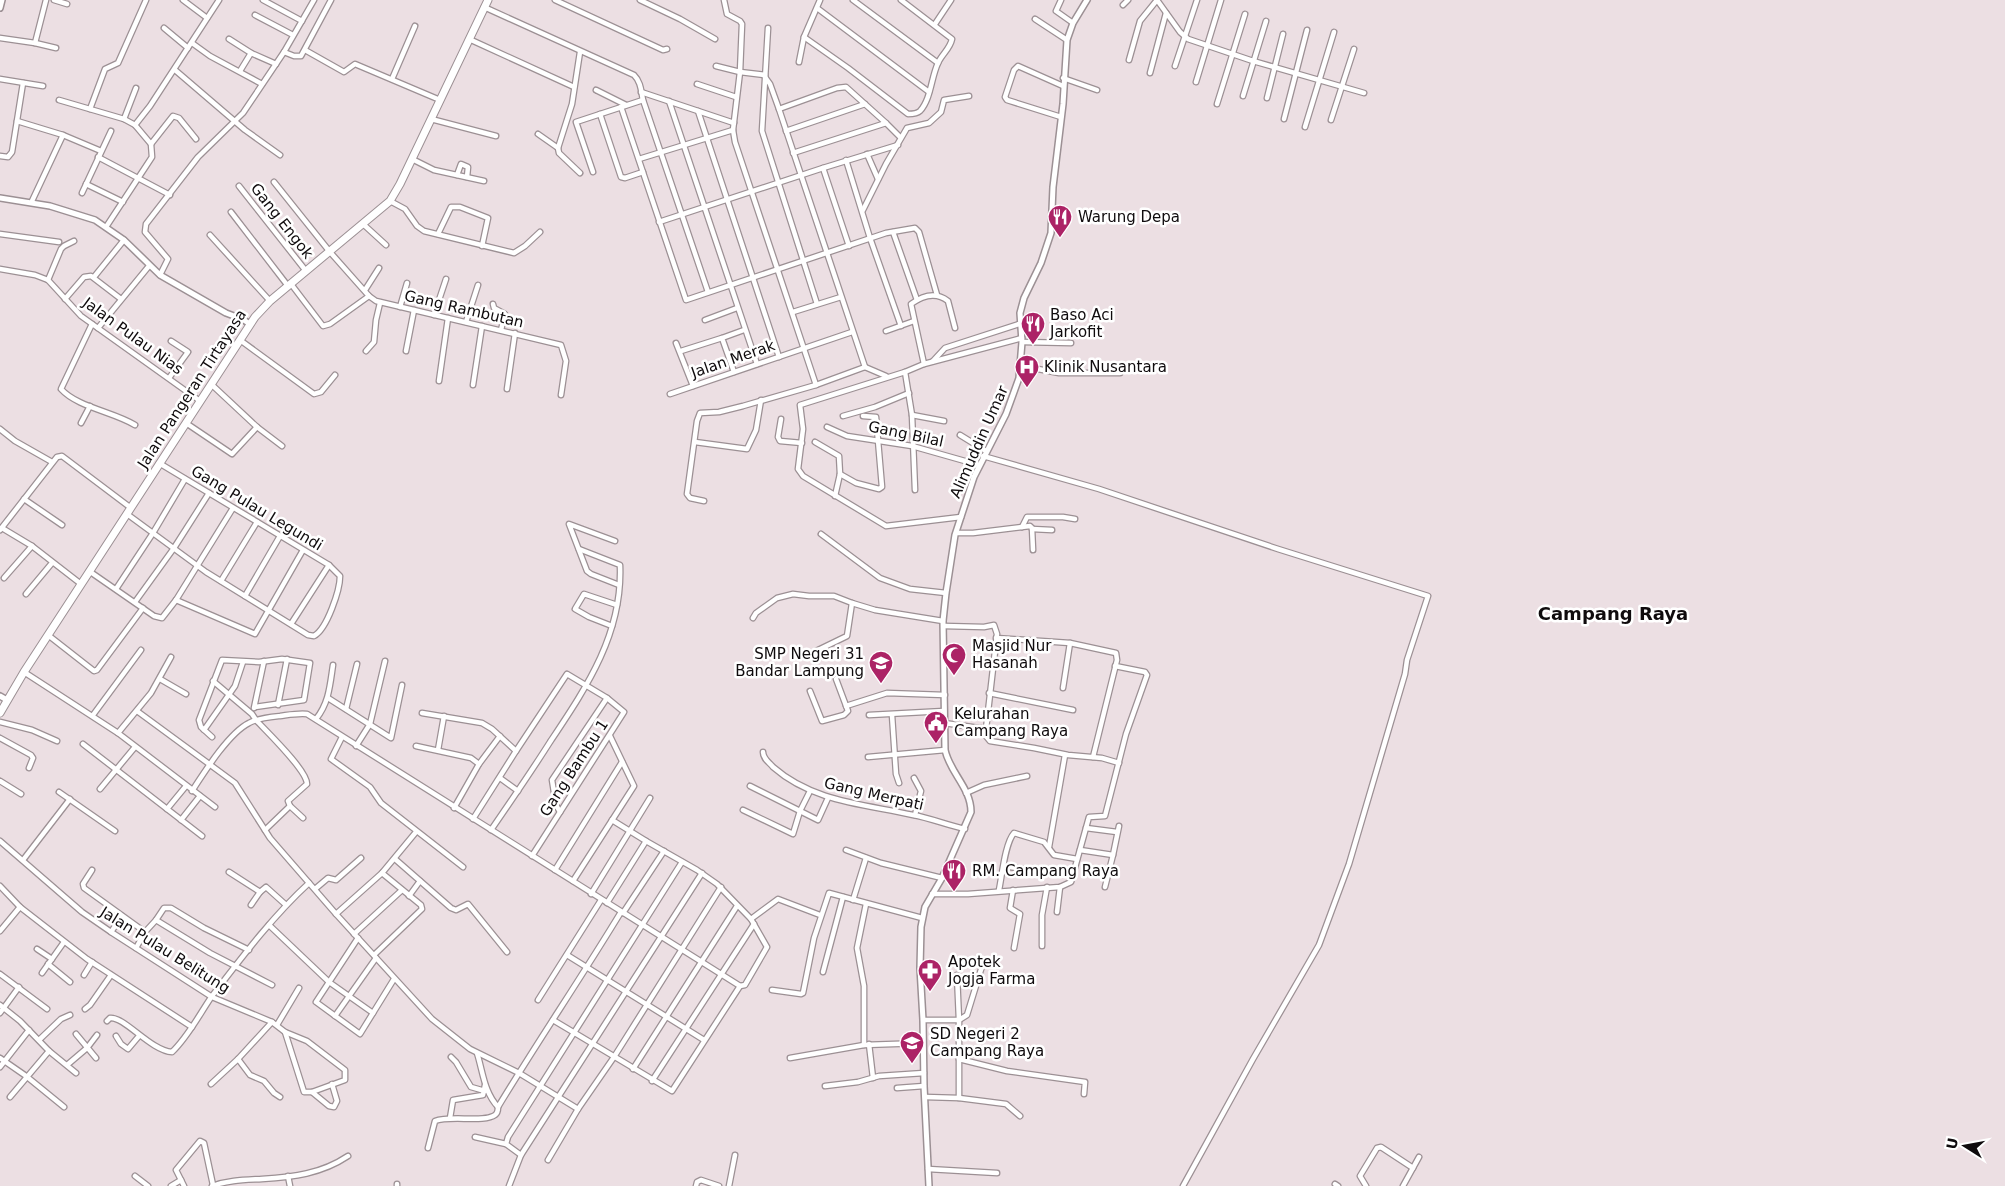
<svg xmlns="http://www.w3.org/2000/svg" width="2005" height="1186" font-family="'DejaVu Sans',sans-serif">
<style>
.lines{fill:none;stroke-linecap:round;stroke-linejoin:round}
.minor-casing{stroke:#9c9094;stroke-width:7}
.tertiary-casing{stroke:#9c9094;stroke-width:8}
.primary-casing{stroke:#9c9094;stroke-width:9}
.minor{stroke:#fff;stroke-width:4.5}
.tertiary{stroke:#fff;stroke-width:5}
.primary{stroke:#fff;stroke-width:7}
.labels{text-anchor:middle;dominant-baseline:central;stroke-width:5;stroke-linejoin:round;paint-order:stroke}
.poi-label{font-size:15px;fill:#0f0b0d;stroke:#fff;text-anchor:start}
.street-label{font-size:15px;fill:#0f0b0d;stroke:#fff}
.quarter-label{font-size:18px;font-weight:bold;fill:#0f0b0d;stroke:#fff}
</style>
<rect width="100%" height="100%" fill="#ecdfe3"/>
<g class="lines">
<defs>
<g id="minor">
<polyline points="54,0 67,4"/>
<polyline points="183,0 207,18"/>
<polyline points="263,0 302,21"/>
<polyline points="555,0 663,50 667,49"/>
<polyline points="640,0 680,19 715,39"/>
<polyline points="724,0 727,14 740,21 742,24 740,72 733,130 735,142 816,385"/>
<polyline points="853,0 938,63"/>
<polyline points="1061,0 1056,11 1073,23"/>
<polyline points="1123,5 1128,0"/>
<path d="M 484,7 L 634,75 C 641,82 641,91 643,100 L 708,292"/>
<polyline points="817,8 929,92"/>
<polyline points="255,15 293,35"/>
<polyline points="1035,19 1067,40"/>
<polyline points="935,24 951,0"/>
<polyline points="164,28 188,48"/>
<polyline points="768,28 762,131 817,304"/>
<path d="M 804,37 L 848,68 L 908,114 C 912,114 917,114 920,111 C 931,99 931,78 938,63 C 942,54 950,49 952,39 L 901,0"/>
<polyline points="0,38 35,43 46,0"/>
<polyline points="229,39 251,53 276,64"/>
<polyline points="469,39 574,87"/>
<polyline points="35,43 56,48"/>
<polyline points="192,43 210,56 262,84"/>
<polyline points="305,50 344,72 355,64 440,100"/>
<polyline points="284,52 294,56 301,56 331,0"/>
<polyline points="1129,60 1140,21 1157,0 1180,32 1188,39 1253,61 1364,93"/>
<polyline points="799,62 804,37 820,0"/>
<polyline points="716,66 740,72 765,75"/>
<polyline points="1175,66 1197,0"/>
<polyline points="175,70 245,130 280,155"/>
<polyline points="240,71 251,53"/>
<polyline points="1150,73 1166,13"/>
<polyline points="765,77 770,84 779,109 865,367"/>
<polyline points="1063,78 1097,90"/>
<polyline points="0,79 43,86"/>
<polyline points="392,79 415,26"/>
<polyline points="1196,82 1221,0"/>
<polyline points="697,84 736,97"/>
<polyline points="596,90 626,105"/>
<polyline points="641,92 734,123"/>
<polyline points="1243,96 1266,21"/>
<polyline points="1267,98 1283,34"/>
<polyline points="59,100 124,119 135,125 151,144 152,157 106,227"/>
<polyline points="669,101 757,364"/>
<polyline points="1217,104 1245,14"/>
<polyline points="621,107 686,300 886,233 915,228 919,232 937,295"/>
<polyline points="90,109 105,69 118,63 146,0"/>
<polyline points="779,109 837,88 846,87 886,123 900,137"/>
<polyline points="698,111 779,357"/>
<polyline points="600,114 621,177 625,178 643,172"/>
<polyline points="1061,117 1007,100 1005,97 1014,70 1018,66 1063,86"/>
<polyline points="124,119 136,88"/>
<polyline points="431,119 496,136"/>
<polyline points="1284,119 1307,30"/>
<polyline points="1331,120 1354,49"/>
<polyline points="17,121 63,135 101,151"/>
<polyline points="135,125 150,106 219,0"/>
<polyline points="1305,127 1334,32"/>
<polyline points="786,131 865,104"/>
<polyline points="538,134 558,148 559,153 580,173"/>
<polyline points="151,144 173,116 179,118 196,139"/>
<polyline points="558,148 572,104 580,52"/>
<polyline points="793,153 886,123"/>
<polyline points="867,154 878,179"/>
<polyline points="0,156 8,157 12,152 23,83"/>
<polyline points="98,157 170,195"/>
<polyline points="412,159 434,170 484,181"/>
<polyline points="639,159 733,130"/>
<polyline points="846,160 870,238 901,326"/>
<polyline points="823,168 849,246"/>
<polyline points="593,172 576,122 643,100"/>
<polyline points="457,175 461,164 468,167 467,177"/>
<polyline points="274,182 330,252 369,296 376,301 561,345 566,361 561,395"/>
<polyline points="86,184 123,202"/>
<polyline points="239,186 306,271"/>
<polyline points="82,193 111,131"/>
<polyline points="32,201 63,135"/>
<polyline points="390,201 405,209 417,226 424,231 514,253 525,246 540,232"/>
<polyline points="863,210 886,164 907,128 929,123 941,112 944,100 969,96"/>
<polyline points="231,212 288,286"/>
<polyline points="659,222 823,168 898,145"/>
<polyline points="363,224 386,245"/>
<polyline points="893,232 917,300"/>
<polyline points="0,234 59,242"/>
<polyline points="438,234 451,207 460,207 488,218 482,246"/>
<polyline points="210,235 270,301"/>
<polyline points="0,269 35,275 48,280 81,316 200,401"/>
<polyline points="160,275 168,259 145,232 146,224 198,157 243,113 284,52 314,0"/>
<polyline points="94,277 124,240"/>
<polyline points="48,280 61,249 64,246 74,241"/>
<polyline points="291,284 323,326 330,324 369,296"/>
<polyline points="365,290 379,268"/>
<polyline points="65,299 84,277 91,276 121,299"/>
<polyline points="493,304 494,308 505,314 501,330"/>
<polyline points="400,307 407,283"/>
<polyline points="793,312 841,297"/>
<polyline points="434,315 446,279"/>
<polyline points="705,320 737,308"/>
<polyline points="466,322 478,285"/>
<path d="M 92,324 L 61,389 C 77,407 114,412 135,425"/>
<polyline points="98,328 149,266"/>
<polyline points="886,331 914,321"/>
<polyline points="240,340 314,394 321,392 335,375"/>
<polyline points="1022,342 1071,343"/>
<polyline points="676,343 693,386"/>
<polyline points="366,351 374,342 376,320 380,303"/>
<polyline points="406,351 414,310"/>
<polyline points="681,351 722,338"/>
<polyline points="933,361 945,348 1019,324"/>
<path d="M 924,364 L 911,304 C 922,296 935,291 948,301 L 955,328"/>
<polyline points="1022,366 1059,373 1120,373"/>
<polyline points="734,372 722,338 744,330"/>
<polyline points="905,372 912,415 915,490"/>
<polyline points="169,378 188,352 171,341"/>
<polyline points="439,381 448,318"/>
<polyline points="211,384 257,427 282,446"/>
<polyline points="473,385 482,326"/>
<polyline points="507,389 515,333"/>
<polyline points="670,394 852,332"/>
<polyline points="912,415 944,421"/>
<polyline points="843,416 875,407 909,393"/>
<polyline points="781,419 778,437 780,441 802,443"/>
<polyline points="81,423 90,406"/>
<polyline points="186,423 232,454 257,427"/>
<polyline points="827,427 847,436 912,446 979,465"/>
<polyline points="0,429 15,441 52,462"/>
<polyline points="960,435 986,451"/>
<polyline points="695,442 747,449 756,430 761,400"/>
<polyline points="815,442 839,456 840,474 835,496"/>
<polyline points="983,456 1099,489 1278,549 1428,596 1407,660 1405,674 1349,864 1319,945 1253,1059 1183,1186"/>
<polyline points="840,474 856,483 879,489 882,487 876,417 863,416"/>
<polyline points="24,499 62,525"/>
<polyline points="704,501 690,498 687,494 697,421 700,413 719,412 743,406 816,385 865,367 886,376"/>
<path d="M 127,514 L 206,572 L 308,635 L 314,636 C 327,629 340,590 340,576 L 329,565 L 159,463"/>
<polyline points="961,517 886,526 803,476 798,469 803,429 800,405 905,372 924,364 1022,338"/>
<polyline points="1022,527 1027,517 1063,517 1075,519"/>
<polyline points="2,528 32,546 81,584"/>
<polyline points="1032,529 1052,530"/>
<polyline points="0,530 57,457 62,456 66,459 131,508"/>
<polyline points="956,533 973,533 1030,526 1032,528 1033,550"/>
<polyline points="821,534 880,578 910,589 946,593"/>
<polyline points="615,541 569,524 587,571 591,574 619,585"/>
<polyline points="89,571 154,616 162,618 176,600 233,508"/>
<polyline points="4,578 32,546"/>
<polyline points="221,581 257,522"/>
<polyline points="116,589 153,533 185,479"/>
<polyline points="26,594 52,563"/>
<polyline points="245,596 280,536"/>
<polyline points="176,600 255,634 303,550"/>
<polyline points="135,602 174,548 209,493"/>
<polyline points="753,618 756,613 777,598 793,594 809,596 834,596 852,603 875,610 943,621"/>
<polyline points="291,624 329,565"/>
<polyline points="612,626 589,617 575,609 584,594 617,605"/>
<polyline points="944,626 984,627 994,625 997,634 986,729"/>
<polyline points="48,635 94,671 97,670 143,608"/>
<polyline points="996,638 1070,643 1116,653 1117,660 1093,757"/>
<polyline points="812,653 847,636 852,603"/>
<polyline points="24,672 118,733 215,807"/>
<polyline points="160,679 186,694"/>
<path d="M 213,681 L 252,714 L 256,720 C 267,732 307,770 307,784 L 288,801 L 290,806 L 303,818"/>
<polyline points="1063,688 1070,643"/>
<polyline points="810,691 822,721 844,715 848,711 836,679"/>
<polyline points="989,693 1073,710"/>
<polyline points="328,698 391,738 402,685"/>
<polyline points="278,705 287,659"/>
<polyline points="846,706 887,693 945,695"/>
<polyline points="254,708 264,661"/>
<polyline points="346,709 357,664"/>
<polyline points="137,711 235,783 270,838 336,914 432,1019 470,1049 519,1073 578,1109"/>
<polyline points="422,713 482,723 492,729 516,751 473,819"/>
<polyline points="93,715 141,650"/>
<polyline points="869,715 944,711"/>
<polyline points="892,715 896,774 899,783"/>
<path d="M 316,719 C 329,703 330,685 333,665"/>
<polyline points="0,722 32,730 57,741"/>
<polyline points="944,723 986,729 986,736 990,741 1034,748 1068,755 1102,758 1119,763"/>
<polyline points="204,730 235,686 243,662"/>
<polyline points="118,733 151,693 171,657"/>
<polyline points="212,737 201,727 199,720 222,660 259,662 282,659 310,663 304,700 255,707"/>
<polyline points="342,737 331,759 370,787 381,803 463,867"/>
<polyline points="0,738 31,755 33,758 29,768"/>
<polyline points="83,744 202,836"/>
<polyline points="356,746 370,724 385,661"/>
<polyline points="416,746 471,758 479,764"/>
<polyline points="438,750 444,716"/>
<polyline points="516,751 567,674 607,698 624,712 532,856"/>
<path d="M 763,752 C 763,759 769,762 773,767 C 813,802 864,804 913,815 C 930,818 947,825 965,829"/>
<polyline points="868,757 945,750"/>
<polyline points="500,778 518,791"/>
<polyline points="914,778 921,791 915,815"/>
<polyline points="0,781 21,794"/>
<polyline points="750,786 818,820 828,798"/>
<polyline points="100,789 135,747"/>
<path d="M 192,791 C 205,771 229,733 249,723 C 258,718 270,717 280,716 C 288,715 298,713 307,714 L 740,986 L 745,985 L 767,947 L 751,919 L 717,884 L 697,870 L 646,841 L 612,820"/>
<polyline points="59,792 115,831"/>
<polyline points="966,793 984,785 1027,776"/>
<polyline points="454,808 479,764 500,736"/>
<polyline points="167,809 186,786"/>
<polyline points="743,810 793,834 800,811 810,791"/>
<polyline points="560,812 556,805 552,780 607,698"/>
<polyline points="181,820 200,796"/>
<polyline points="1086,828 1117,832"/>
<polyline points="265,830 290,806"/>
<path d="M 491,830 C 511,801 531,772 550,742 C 586,688 623,634 620,565 L 579,549"/>
<polyline points="0,841 82,912 111,932 212,997 272,1022 285,1032 307,1041 345,1070 345,1080 312,1092"/>
<polyline points="1049,847 1065,755"/>
<polyline points="846,850 881,863 942,878"/>
<polyline points="1080,850 1113,855 1119,826"/>
<polyline points="395,859 451,908 456,910 468,904 507,952"/>
<polyline points="23,860 70,799"/>
<polyline points="1004,866 1028,870"/>
<polyline points="92,870 83,884 84,888 145,932"/>
<polyline points="555,870 622,762"/>
<polyline points="229,872 260,892"/>
<polyline points="573,881 634,786 610,736"/>
<polyline points="0,886 20,907 87,959 192,1027"/>
<polyline points="1105,887 1113,855"/>
<polyline points="315,889 328,878 336,880 361,858"/>
<path d="M 999,890 C 1002,876 1005,843 1014,833 L 1044,842 L 1054,855 L 1077,859"/>
<polyline points="1013,890 1010,908 1020,914 1014,948"/>
<polyline points="591,894 650,798"/>
<polyline points="932,894 968,894 1060,887 1071,882 1089,817 1105,816 1126,734 1147,675 1145,672 1115,666"/>
<polyline points="409,896 420,881"/>
<polyline points="853,900 866,858"/>
<polyline points="607,903 646,841"/>
<polyline points="251,905 260,892 266,887 286,905"/>
<polyline points="1057,912 1060,887"/>
<polyline points="623,913 664,851"/>
<polyline points="336,914 382,873 416,832"/>
<polyline points="751,919 778,899 820,915"/>
<polyline points="156,920 164,908 171,908 204,928 249,950"/>
<polyline points="269,925 329,982 373,1013 394,979"/>
<polyline points="0,931 20,907"/>
<polyline points="111,932 122,916"/>
<polyline points="354,934 402,890"/>
<polyline points="358,938 316,1002 360,1034 373,1013"/>
<polyline points="1042,946 1042,915 1047,887"/>
<polyline points="136,948 145,932 156,920 210,953 272,985"/>
<polyline points="37,949 52,959"/>
<polyline points="374,955 422,909 421,905 382,873"/>
<polyline points="567,955 704,1040"/>
<polyline points="48,964 70,982"/>
<polyline points="823,972 843,897"/>
<polyline points="42,973 64,942"/>
<polyline points="0,974 47,1009"/>
<polyline points="84,975 92,962"/>
<polyline points="957,975 959,1020 967,1015 983,963"/>
<polyline points="772,990 801,994 803,993 814,938 829,893 922,918"/>
<polyline points="538,1000 601,900"/>
<polyline points="0,1005 20,1021 49,1051 76,1073"/>
<polyline points="85,1009 90,1005 111,975"/>
<polyline points="0,1013 19,987"/>
<polyline points="335,1016 376,958"/>
<polyline points="553,1020 672,1091 740,986"/>
<polyline points="923,1020 959,1020 959,1098"/>
<path d="M 107,1021 L 110,1018 C 124,1016 151,1051 172,1052 C 188,1037 199,1015 212,996 C 242,957 273,916 309,883"/>
<polyline points="272,1022 238,1059 250,1075 264,1081 274,1093 280,1097"/>
<polyline points="277,1025 299,988"/>
<polyline points="285,1032 304,1092 312,1092 329,1106 334,1107 337,1101 332,1084"/>
<polyline points="76,1034 96,1058"/>
<polyline points="116,1036 121,1044 128,1049 139,1036"/>
<polyline points="39,1040 61,1019 70,1015"/>
<polyline points="869,1044 873,1078"/>
<polyline points="864,1045 864,986 857,948 866,904"/>
<path d="M 477,1053 C 483,1072 484,1092 498,1107"/>
<polyline points="451,1057 456,1062 471,1087 485,1091"/>
<polyline points="0,1058 26,1076 64,1107"/>
<polyline points="790,1058 864,1045 923,1043"/>
<polyline points="959,1059 1007,1071 1085,1082 1084,1094"/>
<polyline points="67,1065 87,1048 97,1035"/>
<polyline points="0,1067 29,1030"/>
<polyline points="633,1069 737,906"/>
<polyline points="652,1081 754,924"/>
<polyline points="211,1084 238,1059"/>
<polyline points="825,1086 858,1082 879,1076 924,1073"/>
<polyline points="897,1088 924,1086"/>
<polyline points="10,1097 49,1051"/>
<polyline points="925,1097 959,1098 1006,1104 1020,1116"/>
<polyline points="450,1118 453,1100 483,1095 485,1085"/>
<polyline points="475,1137 506,1144"/>
<path d="M 428,1148 L 435,1121 C 450,1115 484,1123 495,1115 C 498,1113 498,1110 498,1107 C 538,1041 581,978 621,912"/>
<polyline points="521,1155 506,1144 508,1137 682,862"/>
<polyline points="548,1160 578,1109 614,1057 721,887"/>
<polyline points="928,1169 997,1173"/>
<polyline points="135,1176 148,1186"/>
<polyline points="288,1176 290,1186"/>
<polyline points="1335,1184 1338,1186"/>
<polyline points="171,1186 181,1180"/>
<polyline points="184,1186 176,1170 200,1141 204,1143 213,1185"/>
<path d="M 212,1186 C 229,1180 244,1180 262,1179 C 293,1177 321,1174 348,1156"/>
<polyline points="397,1186 397,1184"/>
<polyline points="509,1186 521,1155 702,873"/>
<polyline points="696,1186 697,1182 701,1180 719,1186"/>
<polyline points="729,1186 735,1155"/>
<polyline points="1366,1186 1360,1176 1377,1148 1381,1147 1413,1168"/>
<polyline points="1403,1186 1419,1157"/>
</g>
<g id="tertiary">
<polyline points="0,8 2,0"/>
<polyline points="0,198 50,206 95,220 124,240 160,275 226,313 242,319 250,324"/>
<polyline points="0,696 7,700"/>
<path d="M 929,1186 L 924,1086 L 923,1020 L 920,968 L 921,927 L 925,907 L 942,878 L 971,812 C 971,788 950,773 945,750 L 943,621 L 946,593 L 955,535 L 974,477 L 1006,414 L 1019,378 L 1022,342 L 1020,313 L 1024,298 L 1041,263 L 1051,233 L 1053,187 L 1063,104 L 1067,40 L 1073,23 L 1087,0"/>
</g>
<polyline id="primary" points="0,713 24,672 255,317 270,301 390,201 400,184 488,0"/>
</defs>
<!-- minor casing -->
<use href="#minor" class="minor-casing"/>
<!-- tertiary casing -->
<use href="#tertiary" class="tertiary-casing"/>
<!-- primary casing -->
<use href="#primary" class="primary-casing"/>
<!-- minor -->
<use href="#minor" class="minor"/>
<!-- tertiary -->
<use href="#tertiary" class="tertiary"/>
<!-- primary -->
<use href="#primary" class="primary"/>
</g>
<!-- icons -->
<defs>
<symbol id="restaurant-pin" viewBox="-11 -11 22 30"><path d="M0 17L-7.5 6A9.5 9.5 0 1 1 7.5 6Z" fill="#ac2366" stroke="#fff"/><path d="M-5-6h1v4h1v-4h1v4h1v-4h1v5L-1.5 .5V6h-2V.5L-5-1ZM5-6V6H3V1.5H1.5Q1.5-4 5-6Z" fill="#fff"/></symbol>
<symbol id="hospital-pin" viewBox="-11 -11 22 30"><path d="M0 17L-7.5 6A9.5 9.5 0 1 1 7.5 6Z" fill="#ac2366" stroke="#fff"/><path d="M-5-5h3v3.5h4V-5h3V5h-3V1.5h-4V5h-3Z" fill="#fff"/></symbol>
<symbol id="mosque-pin" viewBox="-11 -11 22 30"><path d="M0 17L-7.5 6A9.5 9.5 0 1 1 7.5 6Z" fill="#ac2366" stroke="#fff"/><path d="M3.5-4.9A6 6 0 1 0 3.5 4.9A5 5 0 1 1 3.5-4.9Z" fill="#fff"/></symbol>
<symbol id="school-pin" viewBox="-11 -11 22 30"><path d="M0 17L-7.5 6A9.5 9.5 0 1 1 7.5 6Z" fill="#ac2366" stroke="#fff"/><path d="M0-5L7-2L0 1L-7-2ZM-4 1L0 2.5L4 1V4Q0 6-4 4Z" fill="#fff"/></symbol>
<symbol id="civic-pin" viewBox="-11 -11 22 30"><path d="M0 17L-7.5 6A9.5 9.5 0 1 1 7.5 6Z" fill="#ac2366" stroke="#fff"/><path d="M-.6-6.5H3V-4.5H.6V-3L4-1V1h2V6H-6V1h2V-1L-.6-3ZM-1.2 2.5V6h2.4V2.5Z" fill="#fff"/></symbol>
<symbol id="pharmacy-pin" viewBox="-11 -11 22 30"><path d="M0 17L-7.5 6A9.5 9.5 0 1 1 7.5 6Z" fill="#ac2366" stroke="#fff"/><path d="M-2-6h4v4h4v4h-4v4h-4v-4h-4v-4h4Z" fill="#fff"/></symbol>
</defs>
<g fill-rule="evenodd">
<use href="#restaurant-pin" x="1046" y="203" width="28" height="38"/>
<use href="#restaurant-pin" x="1019" y="310" width="28" height="38"/>
<use href="#hospital-pin" x="1013" y="353" width="28" height="38"/>
<use href="#mosque-pin" x="940" y="641" width="28" height="38"/>
<use href="#school-pin" x="867" y="649" width="28" height="38"/>
<use href="#civic-pin" x="922" y="709" width="28" height="38"/>
<use href="#restaurant-pin" x="940" y="857" width="28" height="38"/>
<use href="#pharmacy-pin" x="916" y="957" width="28" height="38"/>
<use href="#school-pin" x="898" y="1029" width="28" height="38"/>
</g>
<g class="labels">
<!-- poi labels -->
<g class="poi-label">
<text x="1078" y="217">Warung Depa</text>
<text x="1050" y="315">Baso Aci<tspan x="1050" dy="17">Jarkofit</tspan></text>
<text x="1044" y="367">Klinik Nusantara</text>
<text x="972" y="646">Masjid Nur<tspan x="972" dy="17">Hasanah</tspan></text>
<text x="864" y="654" text-anchor="end">SMP Negeri 31<tspan x="864" dy="17">Bandar Lampung</tspan></text>
<text x="954" y="714">Kelurahan<tspan x="954" dy="17">Campang Raya</tspan></text>
<text x="972" y="871">RM. Campang Raya</text>
<text x="948" y="962">Apotek<tspan x="948" dy="17">Jogja Farma</tspan></text>
<text x="930" y="1034">SD Negeri 2<tspan x="930" dy="17">Campang Raya</tspan></text>
</g>
<!-- street labels -->
<g class="street-label">
<text transform="translate(282 221) rotate(52)">Gang Engok</text>
<text transform="translate(464 309) rotate(13)">Gang Rambutan</text>
<text transform="translate(133 336) rotate(36)">Jalan Pulau Nias</text>
<text transform="translate(733 359) rotate(-19)">Jalan Merak</text>
<text transform="translate(192 389) rotate(-57)">Jalan Pangeran Tirtayasa</text>
<text transform="translate(906 434) rotate(12)">Gang Bilal</text>
<text transform="translate(979 442) rotate(-66)">Alimuddin Umar</text>
<text transform="translate(257 508) rotate(31)">Gang Pulau Legundi</text>
<text transform="translate(574 768) rotate(-57)">Gang Bambu 1</text>
<text transform="translate(874 794) rotate(13)">Gang Merpati</text>
<text transform="translate(165 950) rotate(32)">Jalan Pulau Belitung</text>
</g>
<!-- quarter labels -->
<g class="quarter-label">
<text x="1613" y="613">Campang Raya</text>
</g>
</g>
<!-- north arrow -->
<g transform="translate(1965 1146) rotate(281)" stroke="#ffffff" stroke-width="4" paint-order="stroke">
<path d="M0-4L9 19L0 12L-9 19Z" fill="#0f0b0d"/>
<text y="-8" font-size="14" font-weight="bold" text-anchor="middle" fill="#0f0b0d">U</text>
</g>
</svg>
